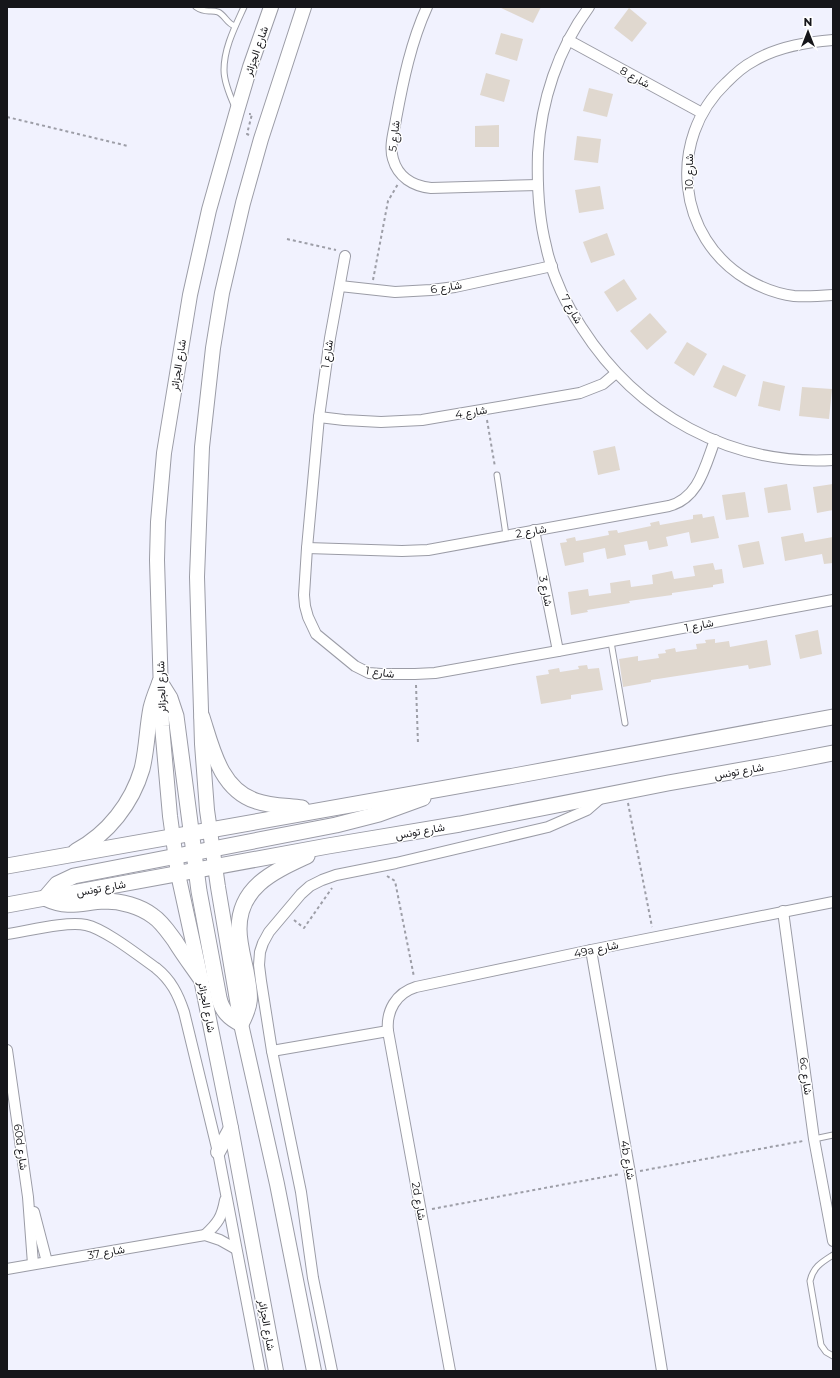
<svg xmlns="http://www.w3.org/2000/svg" width="840" height="1378" font-family="Montserrat,Vazirmatn,sans-serif">
<style>
.building{fill:#e0d8cf}
.lines{fill:none;stroke-linecap:round;stroke-linejoin:round}
.lane-casing{stroke:#9b9ca6;stroke-width:7}
.street-casing{stroke:#9b9ca6;stroke-width:12}
.secondary-casing{stroke:#9b9ca6;stroke-width:16}
.primary-casing{stroke:#9b9ca6;stroke-width:17}
.path{stroke:#9d9ea7;stroke-width:2;stroke-dasharray:3 3;stroke-linecap:butt}
.lane{stroke:#fff;stroke-width:5}
.street{stroke:#fff;stroke-width:10}
.secondary{stroke:#fff;stroke-width:14}
.primary{stroke:#fff;stroke-width:15}
.labels{text-anchor:middle;dominant-baseline:central;stroke-width:3;stroke-linejoin:round;paint-order:stroke}
.street-label{font-size:11px;fill:#16161a;stroke:#fff}
</style>
<rect width="100%" height="100%" fill="#f1f2fe"/>
<!-- building -->
<g class="building">
<polygon points="499,7 541,7 533,23"/>
<polygon points="629,8 647,23 632,42 614,28"/>
<polygon points="501,33 523,39 517,61 495,54"/>
<polygon points="486,73 510,80 504,102 480,95"/>
<polygon points="589,88 613,94 607,117 583,111"/>
<polygon points="499,125 499,147 475,147 475,126"/>
<polygon points="577,136 601,139 598,163 574,160"/>
<polygon points="600,186 604,209 579,213 575,190"/>
<polygon points="607,233 615,255 591,263 583,242"/>
<polygon points="624,279 637,299 617,312 604,292"/>
<polygon points="650,313 667,332 647,350 630,331"/>
<polygon points="687,342 707,354 694,376 674,363"/>
<polygon points="723,365 746,375 736,397 713,387"/>
<polygon points="763,381 785,386 780,411 758,406"/>
<polygon points="802,387 832,389 829,419 799,416"/>
<polygon points="615,446 620,470 598,475 593,451"/>
<polygon points="787,484 791,510 768,513 764,488"/>
<polygon points="833,484 833,510 817,513 813,487"/>
<polygon points="745,492 749,517 726,520 722,495"/>
<polygon points="702,514 703,518 714,516 719,538 691,543 689,532 666,537 668,546 649,550 647,541 624,545 626,555 607,559 605,548 583,553 584,562 565,566 560,543 567,542 566,539 575,537 576,541 588,539 609,535 608,531 617,530 618,533 651,526 650,523 659,521 660,525 693,519 693,515"/>
<polygon points="803,533 805,542 833,537 833,563 824,564 822,554 785,561 781,537"/>
<polygon points="759,541 764,564 743,568 738,545"/>
<polygon points="713,563 715,570 722,569 724,583 713,585 713,587 672,593 672,595 629,601 630,603 587,610 588,612 571,615 568,592 588,589 589,596 611,593 610,583 630,580 631,587 653,584 652,575 672,571 674,579 695,576 693,566"/>
<polygon points="818,630 822,654 800,659 795,635"/>
<polygon points="715,639 715,643 729,641 730,647 767,640 771,665 749,669 748,665 651,680 651,682 623,687 619,659 638,656 638,661 659,658 658,654 666,653 665,650 675,648 676,652 697,649 696,644 706,643 705,640"/>
<polygon points="587,665 588,669 599,668 603,690 571,695 571,699 541,704 536,676 549,674 548,670 559,668 560,672 579,669 578,666"/>
</g>
<g class="lines">
<defs>
<g id="lane">
<path d="M 196,7 C 206,14 210,9 218,12 C 225,15 227,24 235,26"/>
<path d="M 235,107 C 230,96 224,82 224,70 C 224,48 235,27 244,7"/>
<polyline points="497,475 506,535"/>
<polyline points="611,642 625,723"/>
<polyline points="814,1139 833,1135"/>
<path d="M 833,1255 C 822,1262 813,1267 810,1281 L 821,1345 L 826,1352 L 833,1356"/>
</g>
<g id="street">
<path d="M 427,7 C 411,42 403,81 396,119 C 394,132 389,146 393,159 C 398,177 413,186 431,188 L 538,185"/>
<path d="M 589,7 C 558,49 541,101 538,153 C 537,185 538,215 546,246 C 552,275 565,303 582,328 C 637,414 730,466 833,460"/>
<polyline points="568,40 702,113"/>
<path d="M 833,40 C 805,42 776,47 752,62 C 742,67 734,75 726,83 C 667,139 676,238 748,280 C 762,288 778,294 794,296 C 807,297 820,296 833,295"/>
<polyline points="345,256 330,338 319,417 307,548 304,595 305,606 308,617 316,634 355,666 369,673 381,674 415,674 435,673 558,651 833,600"/>
<polyline points="340,286 395,292 431,290 455,287 552,266"/>
<polyline points="319,417 344,420 381,422 422,420 580,393 603,384 616,373"/>
<polyline points="534,530 558,651"/>
<path d="M 307,548 L 402,551 L 428,550 L 669,506 C 699,498 705,466 715,440"/>
<polyline points="783,911 814,1139 833,1241"/>
<path d="M 7,934 C 28,931 66,921 86,925 C 105,929 139,956 156,968 C 171,980 178,994 184,1012 L 218,1152 L 260,1371"/>
<polyline points="591,950 630,1173 662,1371"/>
<polyline points="7,1050 28,1197 33,1264"/>
<polyline points="272,1051 388,1031"/>
<polyline points="34,1212 47,1262"/>
<path d="M 205,1235 C 218,1223 222,1217 225,1200"/>
<polyline points="7,1269 205,1235 220,1240 236,1249"/>
<polyline points="332,1371 313,1278 301,1192 272,1051 261,981 259,965 260,952 263,943 269,932 301,894 310,886 322,880 336,875 396,863 548,827 587,810 602,797"/>
<path d="M 450,1371 L 388,1031 C 386,1011 396,993 416,987 L 591,950 L 833,902"/>
</g>
<g id="secondary">
<polyline points="271,7 250,67 237,111 209,210 190,295 164,453 158,522 157,560 162,726 170,816 178,874 201,979 231,1128 276,1371"/>
<polyline points="304,7 261,139 243,203 222,293 213,348 202,447 197,577 202,744 207,810 218,887 241,1024 277,1184 314,1371"/>
<polyline points="218,1152 231,1128"/>
</g>
<g id="primary">
<path d="M 160,682 L 170,698 L 176,716 L 199,891 L 219,998 C 222,1011 229,1018 241,1024 C 253,1001 250,995 246,971 C 243,957 239,943 239,929 C 239,886 275,871 307,856"/>
<path d="M 202,717 C 212,748 220,789 256,801 C 270,806 287,806 302,808"/>
<path d="M 76,851 C 108,834 132,803 142,769 C 147,749 147,728 151,708 C 153,699 157,690 160,682"/>
<polyline points="7,866 514,776 833,717"/>
<polyline points="45,898 57,884 74,876 336,825 379,814 423,798"/>
<path d="M 47,899 C 68,909 83,902 104,901 C 121,901 140,906 153,916 C 162,922 169,933 175,941 C 183,954 192,966 201,979"/>
<polyline points="7,905 328,846 460,824 668,783 776,764 833,753"/>
</g>
</defs>
<!-- lane casing -->
<use href="#lane" class="lane-casing"/>
<!-- street casing -->
<use href="#street" class="street-casing"/>
<!-- secondary casing -->
<use href="#secondary" class="secondary-casing"/>
<!-- primary casing -->
<use href="#primary" class="primary-casing"/>
<!-- path -->
<g class="path">
<polyline points="7,117 128,146"/>
<polyline points="249,135 247,134 252,114 249,114"/>
<polyline points="287,239 336,250"/>
<polyline points="373,280 388,201 398,184"/>
<polyline points="487,420 495,467"/>
<polyline points="416,685 418,744"/>
<polyline points="628,803 652,927"/>
<polyline points="387,876 395,881 414,977"/>
<polyline points="294,920 304,928 332,888"/>
<polyline points="640,1171 803,1141"/>
<polyline points="432,1209 620,1174"/>
</g>
<!-- lane -->
<use href="#lane" class="lane"/>
<!-- street -->
<use href="#street" class="street"/>
<!-- secondary -->
<use href="#secondary" class="secondary"/>
<!-- primary -->
<use href="#primary" class="primary"/>
</g>
<g class="labels">
<!-- street labels -->
<g class="street-label">
<text transform="translate(256 51) rotate(-71)">شارع الجزائر</text>
<text transform="translate(635 77) rotate(29)">شارع 8</text>
<text transform="translate(394 136) rotate(-84)">شارع 5</text>
<text transform="translate(689 172) rotate(-90)">شارع 10</text>
<text transform="translate(446 287) rotate(-9)">شارع 6</text>
<text transform="translate(572 309) rotate(61)">شارع 7</text>
<text transform="translate(327 354) rotate(-81)">شارع 1</text>
<text transform="translate(178 365) rotate(-81)">شارع الجزائر</text>
<text transform="translate(471 412) rotate(-9)">شارع 4</text>
<text transform="translate(531 531) rotate(-10)">شارع 2</text>
<text transform="translate(546 591) rotate(79)">شارع 3</text>
<text transform="translate(699 625) rotate(-11)">شارع 1</text>
<text transform="translate(380 672) rotate(8)">شارع 1</text>
<text transform="translate(161 687) rotate(-92)">شارع الجزائر</text>
<text transform="translate(739 771) rotate(-10)">شارع تونس</text>
<text transform="translate(420 831) rotate(-10)">شارع تونس</text>
<text transform="translate(101 888) rotate(-10)">شارع تونس</text>
<text transform="translate(596 949) rotate(-12)">49a شارع</text>
<text transform="translate(207 1007) rotate(79)">شارع الجزائر</text>
<text transform="translate(806 1076) rotate(82)">6c شارع</text>
<text transform="translate(21 1147) rotate(82)">60d شارع</text>
<text transform="translate(628 1160) rotate(80)">4b شارع</text>
<text transform="translate(419 1201) rotate(80)">2d شارع</text>
<text transform="translate(106 1252) rotate(-10)">شارع 37</text>
<text transform="translate(267 1325) rotate(80)">شارع الجزائر</text>
</g>
</g>
<!-- border -->
<rect width="840" height="1378" fill="none" stroke="#16161a" stroke-width="16"/>
<!-- north arrow -->
<g transform="translate(808 32)" stroke="#ffffff" stroke-width="3" paint-order="stroke">
<path d="M0-3L7 15L0 10L-7 15Z" fill="#16161a"/>
<text y="-6" font-size="11" font-weight="bold" text-anchor="middle" fill="#16161a">N</text>
</g>
</svg>
